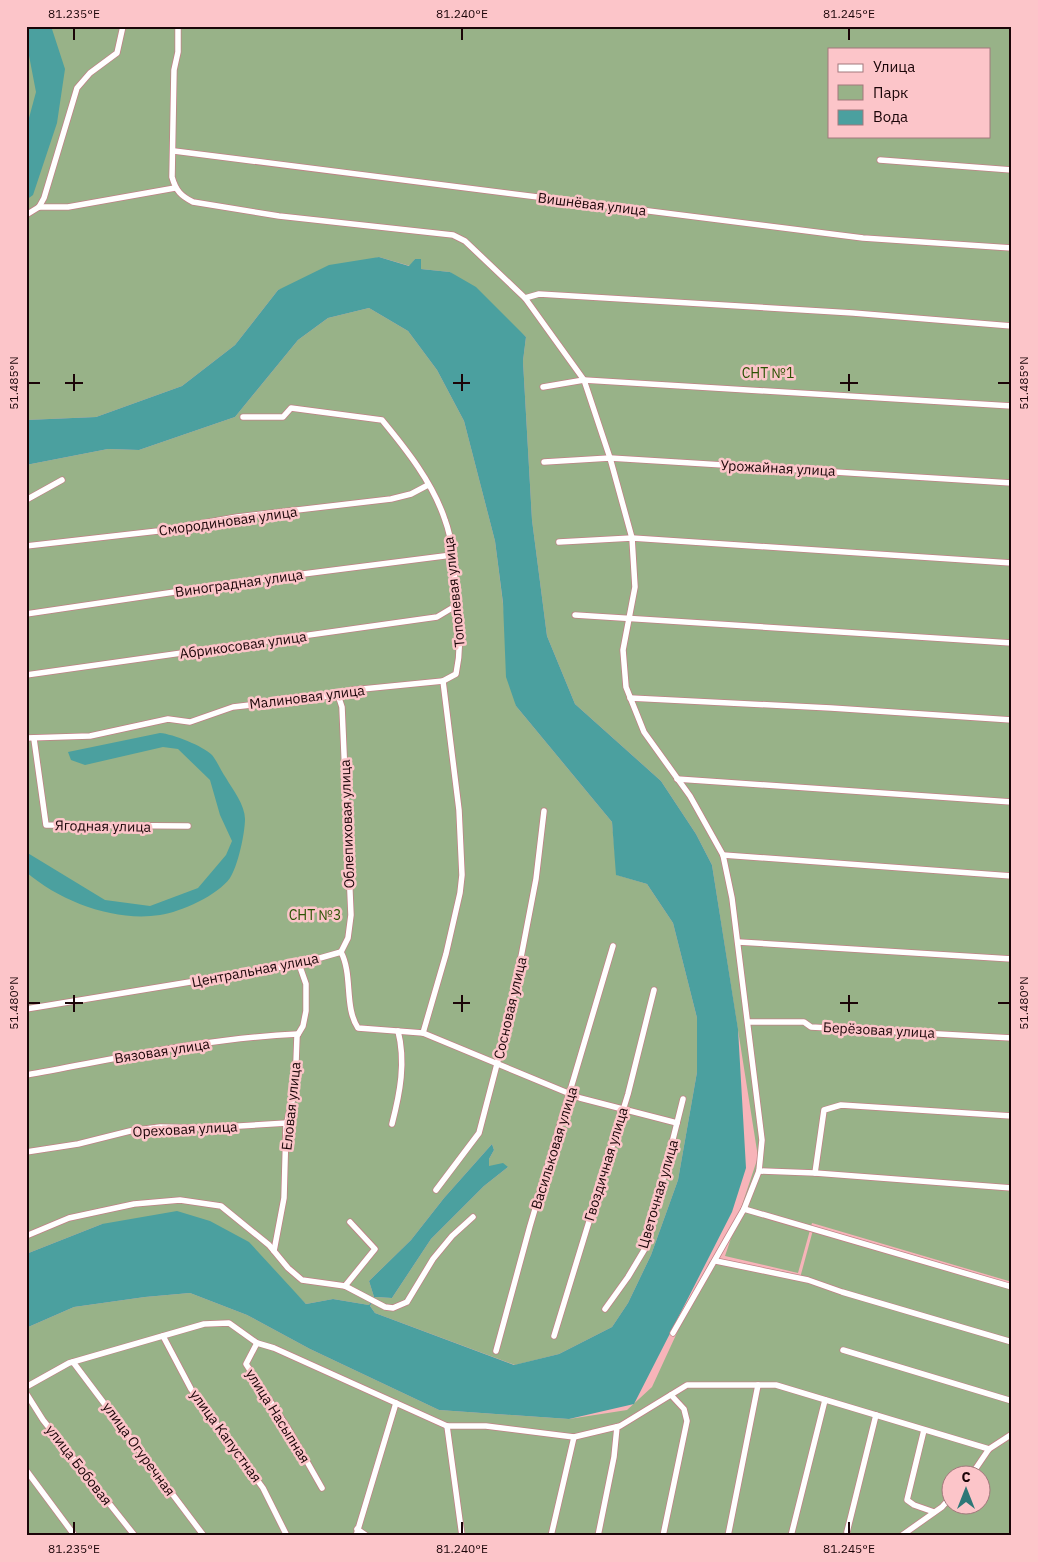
<svg xmlns="http://www.w3.org/2000/svg" width="1038" height="1562" font-family="'IBM Plex Sans',sans-serif">
<style>
.green{fill:#98b288;fill-rule:evenodd}
.water{fill:#4ba09f}
.lines{fill:none;stroke-linecap:round;stroke-linejoin:round}
.street-casing{stroke:#c08186;stroke-width:7}
.street{stroke:#fff;stroke-width:5.5}
.ticks{fill:none;stroke:#1b0508;stroke-width:2}
.labels{text-anchor:middle;dominant-baseline:central;stroke-width:5;stroke-linejoin:round;paint-order:stroke}
.street-label{font-size:14px;fill:#1b0508;stroke:#fcc5c9}
.park-label{font-size:14px;fill:#2b5303;stroke:#fcc5c9}
.neatline{fill:none;stroke:#1b0508;stroke-width:2}
.ticks-label{font-size:12px;text-anchor:middle;fill:#1b0508}
</style>
<rect width="100%" height="100%" fill="#f7b4b9"/>
<!-- green -->
<g class="green">
<path d="M 26,26 L 1012,26 L 1012,1282 L 812,1223 L 798,1273 L 725,1256 L 758,1157 L 712,865 L 696,834 L 661,781 L 575,704 L 547,636 L 532,520 L 523,361 L 526,337 L 450,272 L 421,269 L 421,259 L 415,259 L 410,266 L 379,257 L 278,290 L 235,345 L 182,386 L 96,417 L 26,420 ZM 829,49 L 989,49 L 989,136 L 829,136 Z"/>
<polygon points="369,308 408,331 437,370 464,421 495,541 516,706 612,822 617,875 647,884 673,923 697,1018 697,1072 678,1180 651,1255 628,1303 612,1327 559,1354 515,1365 375,1313 370,1306 375,1297 392,1298 431,1239 484,1186 508,1167 489,1167 489,1159 494,1150 492,1144 444,1198 411,1240 369,1281 374,1297 369,1305 333,1299 306,1304 279,1277 102,1224 26,1254 26,465 108,449 139,450 235,417 298,340 328,318"/>
<path d="M 813,1230 L 1012,1288 L 1012,1536 L 26,1536 L 26,1328 L 74,1307 L 145,1297 L 190,1293 L 247,1315 L 310,1349 L 439,1410 L 569,1419 L 627,1410 L 652,1387 L 710,1261 L 800,1278 ZM 950,1474 L 980,1474 L 980,1504 L 950,1504 Z"/>
</g>
<!-- water -->
<g class="water">
<polygon points="26,26 51,26 65,69 57,123 33,195 26,200 26,129 36,92 26,40"/>
<polygon points="379,257 409,266 415,259 421,259 421,269 450,272 476,287 526,337 523,361 532,520 547,636 575,704 661,781 696,834 712,865 738,1029 746,1168 732,1212 634,1404 569,1419 439,1410 310,1349 247,1315 190,1293 145,1297 74,1307 26,1328 26,1254 102,1224 177,1211 210,1221 249,1242 306,1304 333,1299 369,1305 374,1297 369,1281 411,1240 444,1198 492,1144 494,1150 489,1159 489,1166 503,1163 508,1167 484,1186 431,1239 392,1298 375,1297 370,1306 375,1313 514,1365 559,1354 612,1327 628,1303 651,1255 678,1180 697,1072 697,1018 673,923 647,884 616,875 612,822 516,706 506,677 503,603 495,541 464,421 437,370 408,331 369,308 328,318 298,340 235,417 139,450 108,449 26,465 26,420 96,417 182,386 235,345 278,290 329,265"/>
<path d="M 160,733 C 173,734 203,746 212,755 C 217,761 221,771 226,778 C 233,790 245,805 245,819 C 245,833 238,866 230,878 C 218,895 181,912 160,915 C 115,922 61,902 26,872 L 26,852 L 105,900 L 150,906 L 198,888 L 226,855 L 232,841 L 220,815 L 210,780 L 178,749 L 163,747 L 85,765 L 71,760 L 68,752 Z"/>
</g>
<g class="lines">
<defs>
<g id="street">
<path d="M 178,26 L 178,52 L 174,70 L 172,177 C 176,191 181,196 193,202 L 279,216 L 453,235 L 465,241 L 525,298 L 584,380 L 610,458 L 632,538 L 635,587 L 623,650 L 626,687 L 644,732 L 690,796 L 723,855 L 732,898 L 762,1140 L 759,1171 L 744,1209 L 673,1333"/>
<polyline points="174,151 863,238 1012,248"/>
<polyline points="880,160 1012,170"/>
<polyline points="39,207 68,207 175,188"/>
<polyline points="26,215 39,207 44,198 77,88 90,73 117,53 123,26"/>
<polyline points="525,298 539,294 853,313 1012,326"/>
<polyline points="543,387 584,380 1012,406"/>
<path d="M 243,417 L 283,417 L 291,408 L 382,420 C 406,449 433,483 445,520 C 454,544 454,573 456,599 C 459,627 462,646 456,674 L 443,681 L 459,810 L 462,875 L 460,893 L 446,954 L 423,1033"/>
<polyline points="544,462 610,458 1012,483"/>
<polyline points="26,500 62,480"/>
<polyline points="559,542 632,538 1012,563"/>
<polyline points="26,546 158,531 237,517 391,499 411,494 428,485"/>
<polyline points="26,614 256,580 452,555"/>
<polyline points="575,615 1012,643"/>
<polyline points="26,675 437,617 457,605"/>
<polyline points="338,695 342,707 351,915 348,938 341,952"/>
<polyline points="630,698 831,708 1012,720"/>
<polyline points="26,738 90,736 168,719 190,722 233,707 338,695 352,690 443,681"/>
<polyline points="34,739 46,825 188,826"/>
<polyline points="677,779 1012,802"/>
<polyline points="723,855 1012,876"/>
<polyline points="738,942 1012,959"/>
<path d="M 26,1009 L 299,964 L 341,952 C 353,975 344,1007 358,1028 L 423,1033 L 580,1098 L 677,1123"/>
<polyline points="748,1022 804,1022 811,1027 1012,1038"/>
<path d="M 26,1075 C 116,1059 206,1038 298,1034"/>
<path d="M 392,1124 C 400,1093 406,1062 398,1031"/>
<polyline points="26,1152 78,1144 130,1131 160,1127 206,1128 287,1123"/>
<polyline points="759,1171 815,1173 1012,1188"/>
<polyline points="815,1173 824,1110 841,1105 1012,1116"/>
<polyline points="436,1190 479,1133 508,1022 522,952 536,879 544,811"/>
<polyline points="744,1209 1012,1287"/>
<polyline points="26,1236 69,1218 134,1204 180,1200 221,1206 269,1245 288,1268 302,1280 345,1286 385,1307 393,1308 407,1302 433,1259 452,1236 473,1217"/>
<polyline points="274,1251 284,1198 286,1126 295,1089 297,1036 303,1026 306,1011 306,984 299,964"/>
<polyline points="716,1261 808,1280 842,1292 1012,1342"/>
<polyline points="345,1286 375,1249 350,1222"/>
<polyline points="605,1309 628,1277 646,1247 683,1099"/>
<polyline points="163,1336 191,1389 263,1488 287,1536"/>
<polyline points="554,1336 628,1094 654,990"/>
<polyline points="257,1343 246,1364 289,1430 322,1488"/>
<polyline points="843,1350 1012,1401"/>
<polyline points="496,1351 530,1226 613,946"/>
<polyline points="73,1362 204,1536"/>
<polyline points="26,1387 69,1363 204,1324 229,1323 257,1343 274,1348 447,1426 486,1426 574,1437 620,1426 687,1385 776,1385 989,1449"/>
<polyline points="26,1393 43,1420 135,1536"/>
<polyline points="447,1426 462,1536"/>
<polyline points="924,1430 907,1500 914,1505 934,1512"/>
<polyline points="26,1470 75,1536"/>
<polyline points="972,1474 989,1449 1012,1434"/>
<polyline points="357,1529 367,1536"/>
<polyline points="847,1532 876,1415"/>
<polyline points="356,1536 396,1403"/>
<polyline points="551,1536 574,1437"/>
<polyline points="598,1536 614,1457 617,1427"/>
<polyline points="663,1536 687,1421 684,1409 671,1395"/>
<polyline points="728,1536 758,1385"/>
<polyline points="791,1536 825,1400"/>
<polyline points="901,1536 942,1507 950,1498"/>
</g>
</defs>
<!-- street casing -->
<use href="#street" class="street-casing"/>
<!-- street -->
<use href="#street" class="street"/>
</g>
<!-- ticks -->
<path class="ticks" d="M 74,28 L 74,40M 462,28 L 462,40M 849,28 L 849,40M 74,374 L 74,391M 462,374 L 462,391M 849,374 L 849,391M 28,383 L 40,383M 65,383 L 83,383M 453,383 L 470,383M 840,383 L 858,383M 998,383 L 1010,383M 74,995 L 74,1012M 462,995 L 462,1012M 849,995 L 849,1012M 28,1003 L 40,1003M 65,1003 L 83,1003M 453,1003 L 470,1003M 840,1003 L 858,1003M 998,1003 L 1010,1003M 74,1522 L 74,1534M 462,1522 L 462,1534M 849,1522 L 849,1534"/>
<g class="labels">
<!-- street labels -->
<g class="street-label">
<text transform="translate(592 204) rotate(7)">Вишнёвая улица</text>
<text transform="translate(778 468) rotate(3)">Урожайная улица</text>
<text transform="translate(228 521) rotate(-8)">Смородиновая улица</text>
<text transform="translate(239 583) rotate(-8)">Виноградная улица</text>
<text transform="translate(454 592) rotate(-96)">Тополевая улица</text>
<text transform="translate(243 645) rotate(-8)">Абрикосовая улица</text>
<text transform="translate(307 697) rotate(-7)">Малиновая улица</text>
<text transform="translate(347 824) rotate(-92)">Облепиховая улица</text>
<text transform="translate(103 826) rotate(1)">Ягодная улица</text>
<text transform="translate(255 970) rotate(-11)">Центральная улица</text>
<text transform="translate(510 1008) rotate(-77)">Сосновая улица</text>
<text transform="translate(879 1030) rotate(3)">Берёзовая улица</text>
<text transform="translate(162 1051) rotate(-9)">Вязовая улица</text>
<text transform="translate(291 1106) rotate(-84)">Еловая улица</text>
<text transform="translate(185 1129) rotate(-3)">Ореховая улица</text>
<text transform="translate(554 1148) rotate(-73)">Васильковая улица</text>
<text transform="translate(606 1164) rotate(-73)">Гвоздичная улица</text>
<text transform="translate(658 1194) rotate(-74)">Цветочная улица</text>
<text transform="translate(278 1416) rotate(58)">улица Насыпная</text>
<text transform="translate(226 1436) rotate(54)">улица Капустная</text>
<text transform="translate(139 1449) rotate(54)">улица Огуречная</text>
<text transform="translate(79 1465) rotate(52)">улица Бобовая</text>
</g>
<!-- park labels -->
<g class="park-label">
<text x="768" y="373">СНТ №1</text>
<text x="315" y="915">СНТ №3</text>
</g>
</g>
<!-- border -->
<rect width="1038" height="1562" fill="none" stroke="#fcc5c9" stroke-width="55"/>
<!-- legend -->
<rect x="828" y="48" width="162" height="90" fill="#fcc5c9" stroke="#a2787c"/>
<rect x="838" y="64" width="25" height="8" fill="#ffffff" stroke="#a2787c"/>
<text x="873" y="72" font-size="15" fill="#1b0508">Улица</text>
<rect x="838" y="85" width="25" height="15" fill="#98b288" stroke="#a2787c"/>
<text x="873" y="98" font-size="15" fill="#1b0508">Парк</text>
<rect x="838" y="110" width="25" height="15" fill="#4ba09f" stroke="#a2787c"/>
<text x="873" y="122" font-size="15" fill="#1b0508">Вода</text>
<!-- north arrow -->
<g transform="translate(966 1490)"><circle r="24" fill="#fcc5c9" stroke="#a2787c"/>
<path d="M0-4L9 19L0 12L-9 19Z" fill="#2e7777"/>
<text y="-8" font-size="14" font-weight="bold" text-anchor="middle" fill="#1b0508">С</text>
</g>
<rect x="28" y="28" width="982" height="1506" class="neatline"/>
<g class="ticks-label">
<text x="74" y="18">81.235°E</text>
<text x="462" y="18">81.240°E</text>
<text x="849" y="18">81.245°E</text>
<text transform="translate(14 383) rotate(-90)" y="4">51.485°N</text>
<text transform="translate(1024 383) rotate(-90)" y="4">51.485°N</text>
<text transform="translate(14 1003) rotate(-90)" y="4">51.480°N</text>
<text transform="translate(1024 1003) rotate(-90)" y="4">51.480°N</text>
<text x="74" y="1553">81.235°E</text>
<text x="462" y="1553">81.240°E</text>
<text x="849" y="1553">81.245°E</text>
</g>
</svg>
